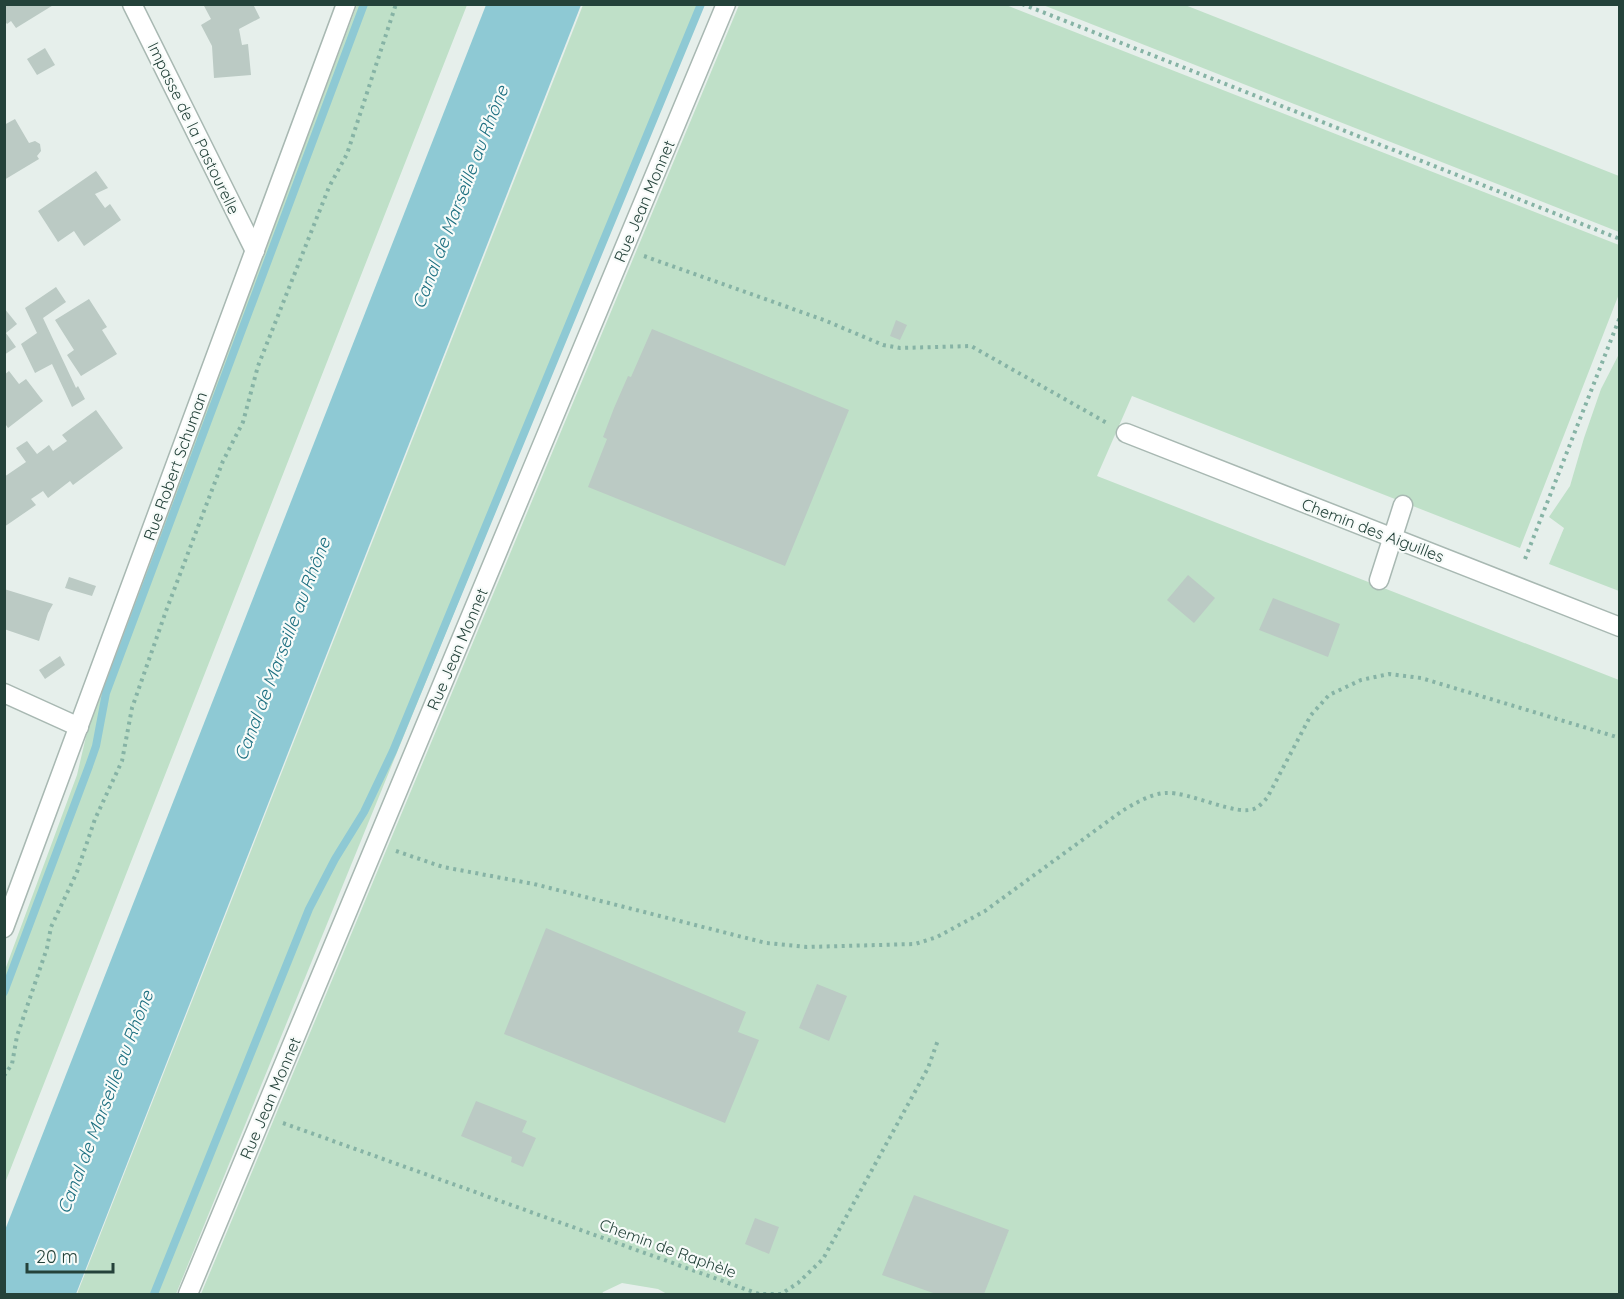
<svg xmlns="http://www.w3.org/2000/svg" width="1624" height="1299" font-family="Quicksand,sans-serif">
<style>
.green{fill:#bfe0c8}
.water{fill:#8ec9d4}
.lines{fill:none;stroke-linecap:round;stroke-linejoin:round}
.stream{stroke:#8ec9d4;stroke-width:8}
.building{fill:#bbcac4}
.minor-casing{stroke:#a8b8b2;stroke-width:21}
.path{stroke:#86b3a5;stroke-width:4;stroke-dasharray:3 4.5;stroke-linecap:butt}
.minor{stroke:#fff;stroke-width:18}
.labels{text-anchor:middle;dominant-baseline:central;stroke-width:4.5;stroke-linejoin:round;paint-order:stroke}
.street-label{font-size:16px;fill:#24423a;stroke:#f7fbf9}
.water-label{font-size:18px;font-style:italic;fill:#1c6f80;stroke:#f7fbf9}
</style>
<rect width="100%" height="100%" fill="#e6efeb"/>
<!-- green -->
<g class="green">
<polygon points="357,5 467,5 5,1183 5,970 77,775 92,711"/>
<polygon points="583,5 702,5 176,1294 77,1294"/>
<polygon points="739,5 1006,5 1619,245 1619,294 1520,548 1132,396 1097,476 1619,680 1619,1294 667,1294 658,1289 622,1283 603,1292 602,1294 201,1294"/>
<polygon points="1043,5 1185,5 1619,176 1619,232"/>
<polygon points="1619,354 1619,591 1549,564 1564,528 1549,517 1570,486 1584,438 1601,389"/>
</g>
<!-- water -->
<polygon class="water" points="486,5 581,5 76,1294 5,1294 5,1230"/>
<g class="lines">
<!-- stream -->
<g class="stream">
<polyline points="4,992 89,766 96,746 106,693 364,4"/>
<polyline points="154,1294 309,909 335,859 364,812 393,751 701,4"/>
</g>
</g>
<!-- building -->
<g class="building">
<polygon points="4,4 55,4 16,28 11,21 7,24 4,20"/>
<polygon points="203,4 253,4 260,18 239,29 242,45 248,44 251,75 214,78 212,46 201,25 211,19"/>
<polygon points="45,48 55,65 37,75 27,59"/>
<polygon points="15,119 29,143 35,141 40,144 41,151 37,156 39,159 4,180 4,125"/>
<polygon points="96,171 108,188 95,194 105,208 110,204 121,220 84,246 74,231 58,242 38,211"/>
<polygon points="56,287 66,302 43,318 76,388 78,386 85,399 72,407 52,364 35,373 21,344 37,333 25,308"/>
<polygon points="89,299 107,327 102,330 117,354 81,376 67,355 74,350 55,320"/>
<polygon points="4,308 17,324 6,333 16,347 4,355"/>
<polygon points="896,320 907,325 900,340 890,336"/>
<polygon points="652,329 849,410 785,566 588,487 607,439 603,437 614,408 628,376 631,377"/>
<polygon points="9,371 19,384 26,379 43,401 8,428 4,422 4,375"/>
<polygon points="96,410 123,448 73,485 70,481 48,498 43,491 31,499 36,505 4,527 4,477 26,462 16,448 27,441 37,454 49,445 53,451 67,441 62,435"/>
<polygon points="1188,575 1215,598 1194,623 1167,600"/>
<polygon points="69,577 96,586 92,596 65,588"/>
<polygon points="4,589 53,604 48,613 39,641 4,629"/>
<polygon points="1273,598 1340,624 1328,657 1259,630"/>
<polygon points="60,656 65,665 45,679 39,670"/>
<polygon points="546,928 746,1012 738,1032 759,1040 725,1123 504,1034"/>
<polygon points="817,984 847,996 829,1041 799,1028"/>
<polygon points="476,1101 527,1121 522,1132 536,1138 523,1167 511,1162 512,1157 461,1136"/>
<polygon points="914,1195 1009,1230 984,1294 936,1294 882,1275"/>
<polygon points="755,1218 779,1227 769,1254 745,1244"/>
</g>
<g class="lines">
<defs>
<g id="minor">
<polyline points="132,4 255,251"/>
<polyline points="1126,433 1620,627"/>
<polyline points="1379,580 1403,505"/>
<polyline points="4,693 79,727"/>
<polyline points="4,928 346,4"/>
<polyline points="188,1294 726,4"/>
</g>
</defs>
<!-- minor casing -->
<use href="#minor" class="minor-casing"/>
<!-- path -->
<g class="path">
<polyline points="1022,4 1620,239"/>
<polyline points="644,256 824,320 883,345 900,348 971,346 1107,423"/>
<polyline points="1525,559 1620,317"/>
<path d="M 396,851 L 443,867 L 534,884 L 766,943 L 807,947 L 915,944 L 937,937 L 985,911 L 1122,811 C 1134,804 1150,794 1165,793 C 1190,791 1238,818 1256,808 C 1260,806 1264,801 1267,798 L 1311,715 L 1329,695 L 1361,680 L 1389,674 L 1421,678 L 1620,738"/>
<polyline points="4,1076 12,1064 17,1036 47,948 51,927 77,872 95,819 122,761 132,708 166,611 223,461 243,422 258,366 329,187 347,154 396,4"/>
<polyline points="283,1123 759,1294 781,1294 798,1283 823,1259 928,1068 938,1040"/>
</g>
<!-- minor -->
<use href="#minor" class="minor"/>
</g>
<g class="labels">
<!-- street labels -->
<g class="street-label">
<text transform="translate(194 128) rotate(64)">Impasse de la Pastourelle</text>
<text transform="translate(644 201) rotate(-67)">Rue Jean Monnet</text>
<text transform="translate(175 466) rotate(-70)">Rue Robert Schuman</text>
<text transform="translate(1373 530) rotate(21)">Chemin des Aiguilles</text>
<text transform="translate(457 649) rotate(-67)">Rue Jean Monnet</text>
<text transform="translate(270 1098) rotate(-67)">Rue Jean Monnet</text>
<text transform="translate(668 1248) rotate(20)">Chemin de Raphèle</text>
</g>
<!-- water labels -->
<g class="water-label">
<text transform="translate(460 197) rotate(-69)">Canal de Marseille au Rhône</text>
<text transform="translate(282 649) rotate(-69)">Canal de Marseille au Rhône</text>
<text transform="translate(105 1102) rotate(-69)">Canal de Marseille au Rhône</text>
</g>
</g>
<!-- border -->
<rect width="1624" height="1299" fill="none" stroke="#24423a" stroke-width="12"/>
<!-- scale -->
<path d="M27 1263v9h86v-9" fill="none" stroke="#24423a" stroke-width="3"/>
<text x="36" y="1263" font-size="18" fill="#24423a" stroke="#f7fbf9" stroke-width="4.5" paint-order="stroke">20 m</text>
</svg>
